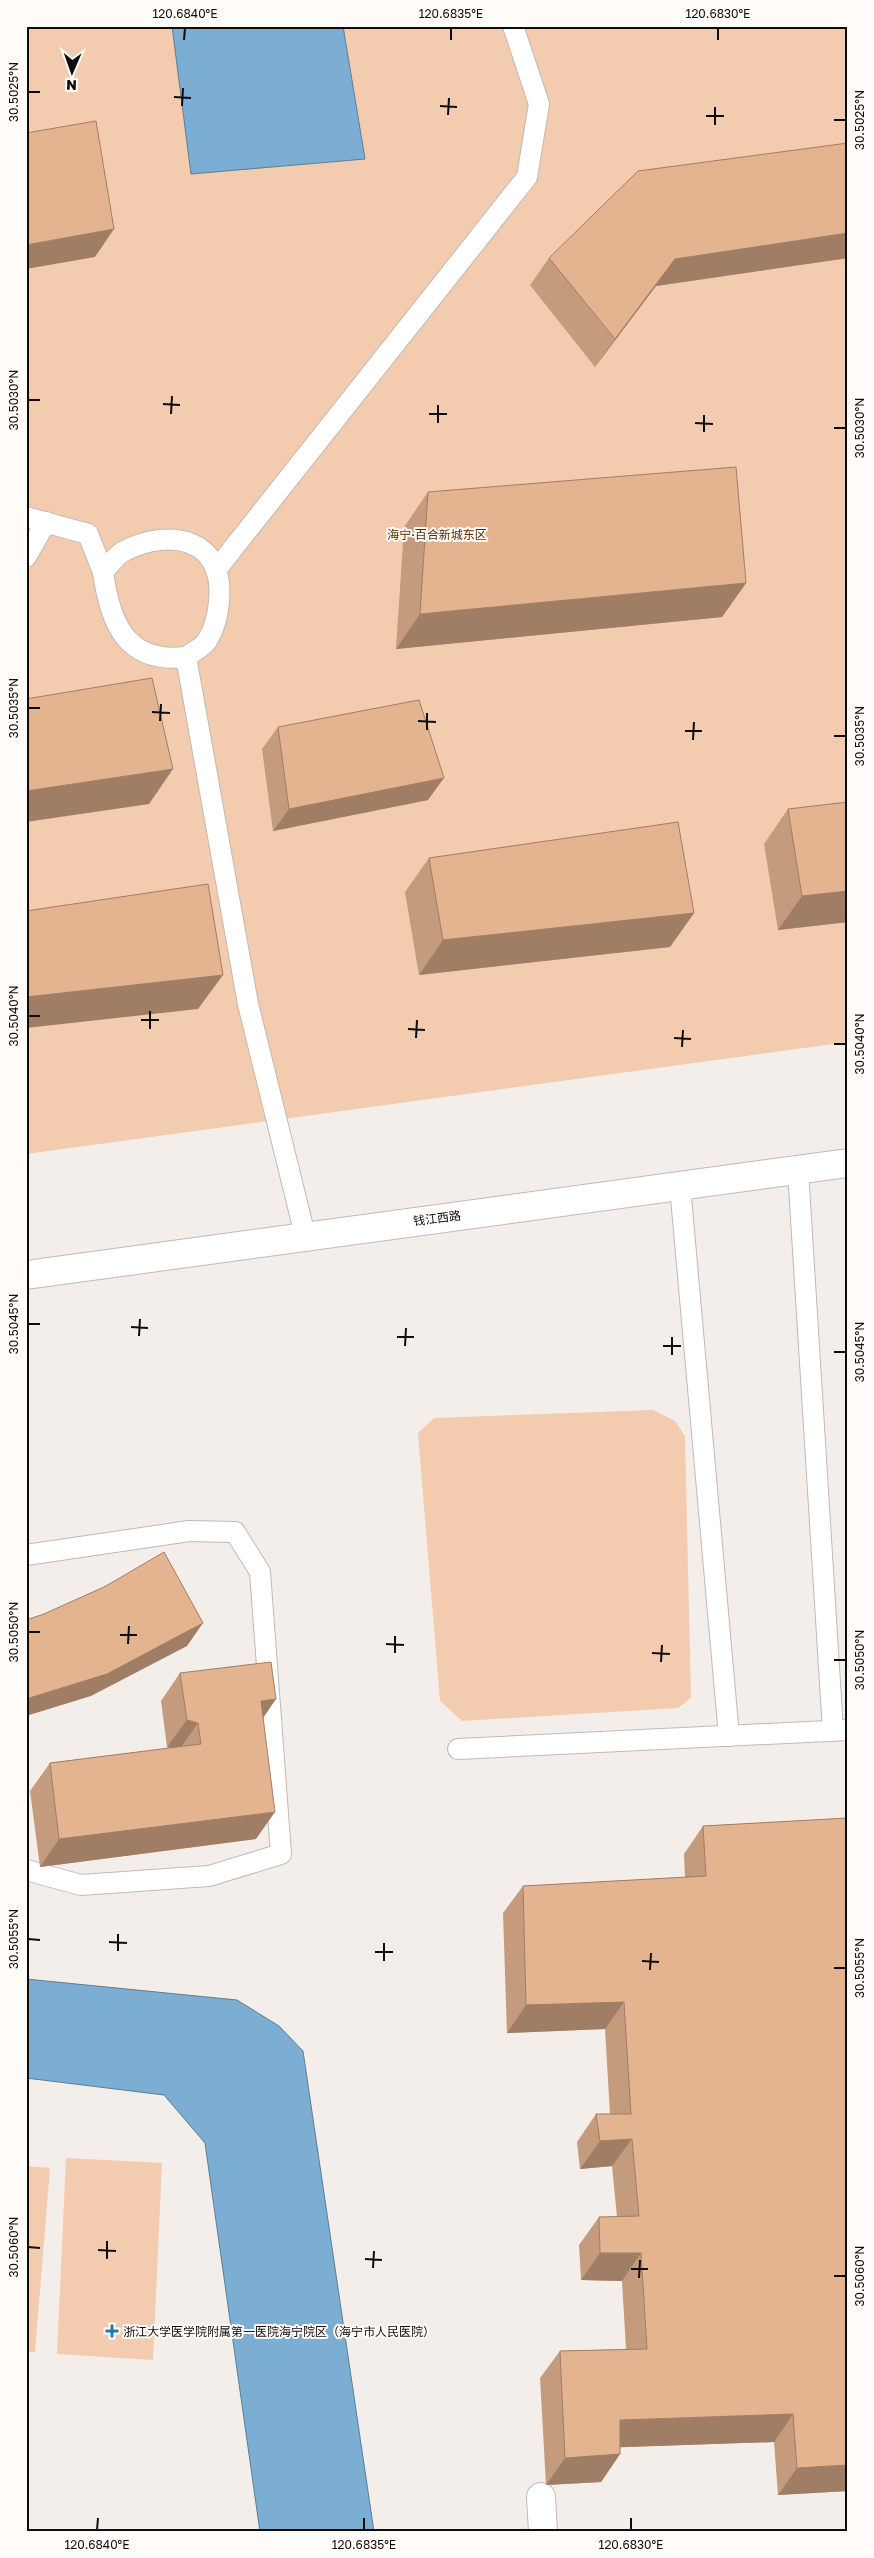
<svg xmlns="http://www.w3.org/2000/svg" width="874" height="2558" font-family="'Golos Text','Noto Sans SC',sans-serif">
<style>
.green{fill:#f3cbae}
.water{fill:#7baed2;stroke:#5b7e96}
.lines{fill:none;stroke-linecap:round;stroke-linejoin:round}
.service-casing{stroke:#c0bab6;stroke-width:22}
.minor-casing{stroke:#c0bab6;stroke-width:30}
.secondary-casing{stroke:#c0bab6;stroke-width:30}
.service{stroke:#fff;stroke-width:20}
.minor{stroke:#fff;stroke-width:28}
.secondary{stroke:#fff;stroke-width:28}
.wall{fill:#c49b7c}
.shaded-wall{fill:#a07e65}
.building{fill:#e4b490;stroke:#a07e65}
.ticks{fill:none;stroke:#0f0d0b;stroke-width:2}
.poi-dot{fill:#2679aa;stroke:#fffcfa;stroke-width:2}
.labels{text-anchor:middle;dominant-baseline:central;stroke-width:4;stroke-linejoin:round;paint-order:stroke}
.park-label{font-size:12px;fill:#572b00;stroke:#fffcfa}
.street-label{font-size:12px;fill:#0f0d0b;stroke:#fffcfa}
.poi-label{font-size:12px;fill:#0f0d0b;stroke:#fffcfa;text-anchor:start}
.neatline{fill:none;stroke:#0f0d0b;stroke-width:2}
.ticks-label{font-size:12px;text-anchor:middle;fill:#0f0d0b}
</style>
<rect width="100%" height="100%" fill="#f4eeea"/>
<!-- green -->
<g class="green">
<polygon points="26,26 848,26 848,1042 26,1154"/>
<polygon points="653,1410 675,1421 685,1436 691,1698 678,1708 462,1721 440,1701 418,1433 434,1418"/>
<polygon points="66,2158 162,2163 153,2360 57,2354"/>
<polygon points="26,2166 50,2168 35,2352 26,2352"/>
</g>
<!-- water -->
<g class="water">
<polygon points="172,26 343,26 365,159 191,174"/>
<polygon points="26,1979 237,2000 279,2026 303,2051 374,2532 260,2532 205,2143 164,2095 26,2078"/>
</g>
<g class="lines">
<defs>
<g id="service">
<polyline points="26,517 88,534 103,572"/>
<polyline points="26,557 46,522"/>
<polyline points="216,570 527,177 539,104 513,26"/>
<path d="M 186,657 C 126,664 110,623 103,572 C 109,566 116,555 124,551 C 171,527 225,539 219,601 C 218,615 215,628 207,641 C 203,647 193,652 186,657 L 248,1004 L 305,1235"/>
<polyline points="798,1170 833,1731"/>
<polyline points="680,1186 729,1736"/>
<polyline points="26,1555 189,1531 235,1532 260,1572 281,1854 209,1876 81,1885 26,1870"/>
<polyline points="458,1749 848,1730"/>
</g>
<polyline id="minor" points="541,2497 543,2532"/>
<polyline id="secondary" points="26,1275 848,1163"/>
</defs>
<!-- service casing -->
<use href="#service" class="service-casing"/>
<!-- minor casing -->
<use href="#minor" class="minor-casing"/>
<!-- secondary casing -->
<use href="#secondary" class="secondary-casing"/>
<!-- service -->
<use href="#service" class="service"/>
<!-- minor -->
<use href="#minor" class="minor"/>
<!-- secondary -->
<use href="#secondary" class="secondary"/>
</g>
<!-- wall -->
<g class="wall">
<polygon points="848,143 848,258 656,286 595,367 530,285 549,258"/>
<polygon points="428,492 746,583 722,617 396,649 404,527"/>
<polygon points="278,727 428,800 273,831 262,749"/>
<polygon points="848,802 848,922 778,930 764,844 788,809"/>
<polygon points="429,858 694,913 670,947 419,975 405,892"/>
<polygon points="180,1673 263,1718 256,1839 40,1867 30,1791 50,1763 169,1748 167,1747 161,1701"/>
<polygon points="848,1818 848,2491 778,2495 774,2442 620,2447 620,2454 601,2482 546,2485 540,2378 560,2351 626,2349 622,2281 581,2280 579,2245 599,2217 617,2217 612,2166 580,2169 577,2142 596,2114 610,2114 605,2029 507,2033 503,1913 523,1886 685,1877 684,1854 703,1826"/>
</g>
<!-- shaded-wall -->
<g class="shaded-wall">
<polygon points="114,229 95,257 26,269 26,245"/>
<polygon points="848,233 848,258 656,286 595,367 615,339 675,259"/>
<polygon points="746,583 722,617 396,649 420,614"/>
<polygon points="173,769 149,804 26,822 26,791"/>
<polygon points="444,778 428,800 273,831 289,809"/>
<polygon points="848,891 848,922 778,930 802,896"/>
<polygon points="694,913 670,947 419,975 443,940"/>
<polygon points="223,975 198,1009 26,1028 26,997"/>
<polygon points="203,1623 187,1646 91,1696 26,1716 26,1699"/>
<polygon points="276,1699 257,1727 261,1701"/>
<polygon points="187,1720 198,1723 179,1750 167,1747"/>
<polygon points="275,1812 256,1839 40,1867 59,1839"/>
<polygon points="624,2002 605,2029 507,2033 526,2005"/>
<polygon points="632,2139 612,2166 580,2169 600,2141"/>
<polygon points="600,2253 641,2253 622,2281 581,2280"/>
<polygon points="793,2414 774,2442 600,2448 620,2420"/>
<polygon points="620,2454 601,2482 546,2485 565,2458"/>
<polygon points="848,2465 848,2491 778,2495 797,2468"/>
</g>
<!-- building -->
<g class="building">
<polygon points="96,121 114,229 26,245 26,133"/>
<polygon points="848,143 848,233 675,259 615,339 549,258 638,171"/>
<polygon points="736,467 746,583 420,614 428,492"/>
<polygon points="152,678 173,769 26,791 26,699"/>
<polygon points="419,700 444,778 289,809 278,727"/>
<polygon points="848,802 848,891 802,896 788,809"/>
<polygon points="678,822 694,913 443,940 429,858"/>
<polygon points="208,884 223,975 26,997 26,911"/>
<polygon points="164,1552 203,1623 107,1674 26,1699 26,1620 44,1614 106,1586"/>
<polygon points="271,1662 276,1699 261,1701 275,1812 59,1839 50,1763 201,1744 198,1723 187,1720 180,1673"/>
<polygon points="848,1818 848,2465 797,2468 793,2414 620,2420 620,2454 565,2458 560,2351 647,2349 641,2253 600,2253 599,2217 639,2216 632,2139 600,2141 596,2114 631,2114 624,2002 526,2005 523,1886 706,1876 703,1826"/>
</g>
<!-- ticks -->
<path class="ticks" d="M 184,40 L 185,28M 451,40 L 451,28M 718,40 L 718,28M 28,92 L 40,92M 174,97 L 191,98M 182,106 L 183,88M 440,106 L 457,107M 448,115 L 449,98M 706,116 L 724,116M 834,120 L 846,120M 715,125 L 715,107M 28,400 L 40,400M 163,404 L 180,405M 171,414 L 172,396M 429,414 L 447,414M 438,423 L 438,405M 695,423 L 713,424M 834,428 L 846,428M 704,432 L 704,415M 28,708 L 40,708M 152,712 L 170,713M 160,721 L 161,704M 418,721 L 436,722M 427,730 L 427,713M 685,731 L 702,731M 834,736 L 846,736M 693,740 L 694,722M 28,1016 L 40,1016M 141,1020 L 159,1020M 150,1029 L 150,1011M 408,1029 L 425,1030M 416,1038 L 417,1020M 674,1038 L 691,1039M 834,1044 L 846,1044M 682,1047 L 683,1030M 28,1324 L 40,1324M 131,1327 L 148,1328M 139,1336 L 140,1319M 397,1337 L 414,1337M 405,1346 L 406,1328M 663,1346 L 681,1346M 834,1352 L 846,1352M 672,1355 L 672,1337M 28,1632 L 40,1632M 120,1635 L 137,1635M 128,1644 L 129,1626M 386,1644 L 404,1645M 395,1653 L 395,1636M 652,1653 L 670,1654M 834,1660 L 846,1660M 661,1662 L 662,1645M 28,1939 L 40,1940M 109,1942 L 127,1943M 118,1951 L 118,1934M 375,1952 L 393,1952M 384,1961 L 384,1943M 642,1961 L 659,1962M 834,1968 L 846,1968M 650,1970 L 651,1953M 28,2247 L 40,2248M 98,2250 L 116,2251M 107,2259 L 107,2241M 365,2259 L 382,2260M 373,2268 L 374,2251M 631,2269 L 648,2269M 834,2276 L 846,2276M 639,2278 L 640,2260M 97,2530 L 98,2518M 364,2530 L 364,2518M 631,2530 L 631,2518"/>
<!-- markers -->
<path class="poi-dot" d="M109.5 2323.5h5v5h5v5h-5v5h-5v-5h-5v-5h5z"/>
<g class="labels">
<!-- park labels -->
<g class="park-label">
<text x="437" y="534">海宁·百合新城东区</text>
</g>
<!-- street labels -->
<g class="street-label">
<text transform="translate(437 1218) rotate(-7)">钱江西路</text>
</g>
<!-- poi labels -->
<g class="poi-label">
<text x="123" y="2331">浙江大学医学院附属第一医院海宁院区（海宁市人民医院）</text>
</g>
</g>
<!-- border -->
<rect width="874" height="2558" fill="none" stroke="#fffcfa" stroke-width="55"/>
<!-- north arrow -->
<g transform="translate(72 72) rotate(182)" stroke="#fffcfa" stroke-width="4" paint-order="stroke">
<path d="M0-4L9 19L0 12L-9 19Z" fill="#0f0d0b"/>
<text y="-8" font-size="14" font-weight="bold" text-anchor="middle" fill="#0f0d0b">N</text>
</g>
<rect x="28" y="28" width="818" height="2502" class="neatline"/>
<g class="ticks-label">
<text x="185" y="18">120.6840°E</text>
<text x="451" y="18">120.6835°E</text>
<text x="718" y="18">120.6830°E</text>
<text transform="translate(14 92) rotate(-90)" y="4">30.5025°N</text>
<text transform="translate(860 120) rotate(-90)" y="4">30.5025°N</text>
<text transform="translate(14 400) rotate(-90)" y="4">30.5030°N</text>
<text transform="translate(860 428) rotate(-90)" y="4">30.5030°N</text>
<text transform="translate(14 708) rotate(-90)" y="4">30.5035°N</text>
<text transform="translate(860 736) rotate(-90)" y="4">30.5035°N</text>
<text transform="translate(14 1016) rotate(-90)" y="4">30.5040°N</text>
<text transform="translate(860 1044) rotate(-90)" y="4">30.5040°N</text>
<text transform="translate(14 1324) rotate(-90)" y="4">30.5045°N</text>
<text transform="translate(860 1352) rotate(-90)" y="4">30.5045°N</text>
<text transform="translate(14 1632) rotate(-90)" y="4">30.5050°N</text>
<text transform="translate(860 1660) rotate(-90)" y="4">30.5050°N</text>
<text transform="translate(14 1939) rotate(-90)" y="4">30.5055°N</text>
<text transform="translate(860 1968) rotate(-90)" y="4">30.5055°N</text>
<text transform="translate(14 2247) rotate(-90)" y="4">30.5060°N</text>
<text transform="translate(860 2276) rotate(-90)" y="4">30.5060°N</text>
<text x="97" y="2549">120.6840°E</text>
<text x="364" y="2549">120.6835°E</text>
<text x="631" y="2549">120.6830°E</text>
</g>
</svg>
